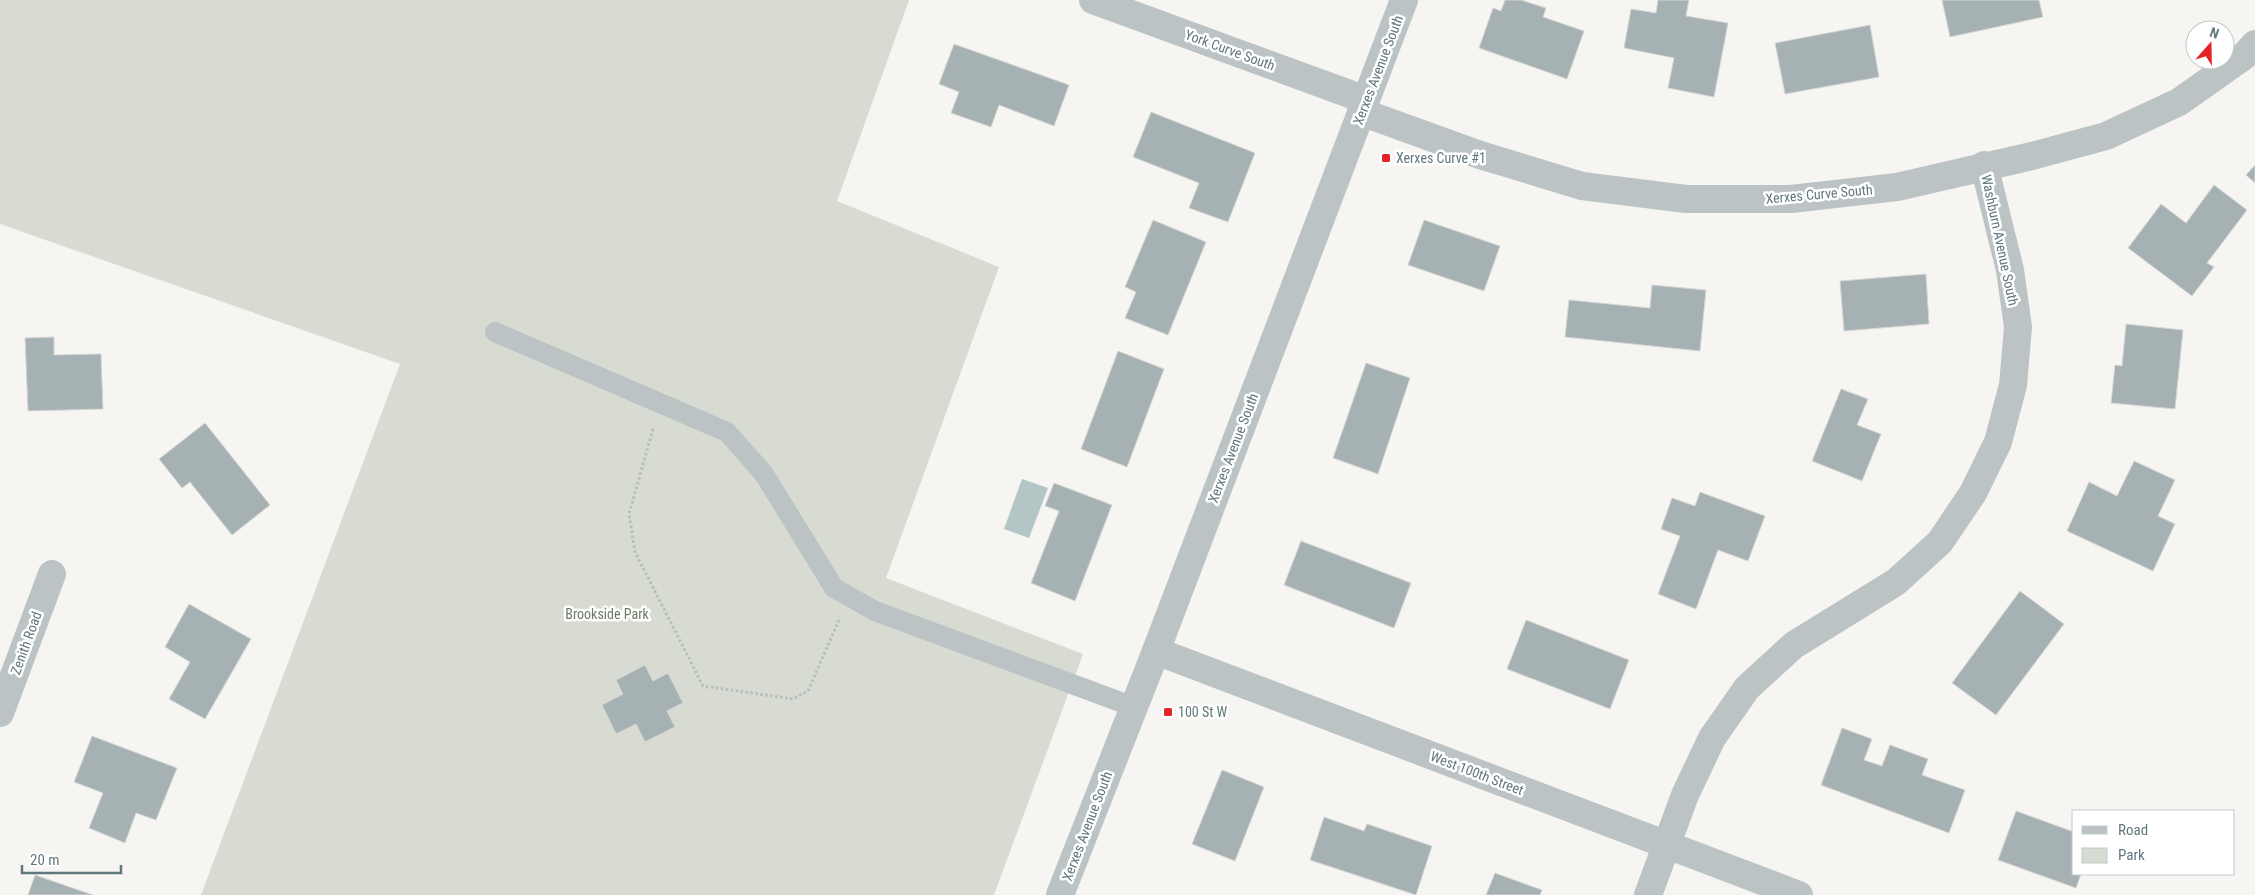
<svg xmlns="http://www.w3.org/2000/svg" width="2255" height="895" font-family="'Roboto Condensed',sans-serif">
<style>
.green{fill:#d7dbd1}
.water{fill:#b3c5c5}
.building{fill:#a5b1b3;stroke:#d7d6d5}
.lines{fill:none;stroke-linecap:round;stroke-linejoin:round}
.path{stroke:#b8bdbe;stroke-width:3;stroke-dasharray:2.5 2.5;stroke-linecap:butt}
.service{stroke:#bcc3c5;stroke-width:20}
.minor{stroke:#bcc3c5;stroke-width:28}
.tertiary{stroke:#bcc3c5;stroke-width:28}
.poi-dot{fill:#e42424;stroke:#fff;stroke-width:2}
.labels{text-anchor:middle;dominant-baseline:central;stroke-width:5;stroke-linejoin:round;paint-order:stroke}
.street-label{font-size:14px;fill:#60787d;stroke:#fff}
.poi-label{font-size:14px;fill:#60787d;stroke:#fff;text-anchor:start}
.park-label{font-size:14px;fill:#6d7a63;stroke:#fff}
</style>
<rect width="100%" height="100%" fill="#f6f5f2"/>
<!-- green -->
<polygon class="green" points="0,0 909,0 837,201 999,267 886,578 1083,654 994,895 201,895 400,364 0,224"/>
<!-- water -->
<polygon class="water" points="1022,479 1048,488 1029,538 1004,529"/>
<!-- building -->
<g class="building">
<polygon points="1505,0 1521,0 1546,8 1543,17 1584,31 1567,79 1479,48 1493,8 1501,11"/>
<polygon points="1658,0 1689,0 1686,16 1728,23 1714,97 1668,88 1674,58 1624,48 1631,9 1656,13"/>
<polygon points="1942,0 2039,0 2043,17 1950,37"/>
<polygon points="1870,25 1879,77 1785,94 1775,43"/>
<polygon points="954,44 1069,85 1054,126 999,105 991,127 951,113 959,92 939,84"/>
<polygon points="1151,112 1255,153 1228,222 1189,208 1199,183 1133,157"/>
<polygon points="2255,165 2255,183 2246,175"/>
<polygon points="2214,185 2247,210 2207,263 2214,267 2192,296 2128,248 2161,204 2186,223"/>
<polygon points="1153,220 1206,242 1168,335 1125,318 1136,292 1125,287"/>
<polygon points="1424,220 1500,246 1484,291 1408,265"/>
<polygon points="1926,274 1929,324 1844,331 1840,281"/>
<polygon points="1652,285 1706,290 1700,351 1565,337 1569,300 1650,308"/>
<polygon points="2126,324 2183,330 2175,409 2111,403 2115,365 2122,366"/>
<polygon points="54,337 54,355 101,354 103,409 28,411 25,338"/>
<polygon points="1118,351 1164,369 1127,467 1081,449"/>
<polygon points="1366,363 1410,378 1378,474 1333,458"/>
<polygon points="1841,389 1868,399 1857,425 1881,434 1862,481 1812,461"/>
<polygon points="205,423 270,505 232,535 190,482 182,488 159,459"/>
<polygon points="2134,461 2175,480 2158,516 2175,524 2153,571 2067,531 2089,482 2117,496"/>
<polygon points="1054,483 1112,505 1075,601 1031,583 1059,511 1045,506"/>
<polygon points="1700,492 1765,516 1748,561 1718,550 1696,609 1658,594 1680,536 1661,529 1672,498 1695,506"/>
<polygon points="1301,541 1411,583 1394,628 1284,585"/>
<polygon points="2020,591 2064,624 1996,715 1952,683"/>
<polygon points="189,604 251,639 205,719 169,699 190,662 165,647"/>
<polygon points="1526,620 1629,660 1610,709 1507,669"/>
<polygon points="645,665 653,681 668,673 683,703 667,711 675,727 645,742 636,724 616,734 602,705 623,694 616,680"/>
<polygon points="1842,728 1872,739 1864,760 1882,766 1890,745 1928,759 1922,775 1965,790 1949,833 1821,785"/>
<polygon points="92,736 177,768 156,820 136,813 125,843 89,828 103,793 74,782"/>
<polygon points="1222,770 1264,787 1235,861 1192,844"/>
<polygon points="2016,811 2074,832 2074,874 2081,874 2076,888 1998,860"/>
<polygon points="1324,817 1364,831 1367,824 1432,846 1416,895 1310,860"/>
<polygon points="1495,873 1542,890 1540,895 1486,895"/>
<polygon points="35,875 93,895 28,895"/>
</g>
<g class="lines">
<!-- path -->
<polyline class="path" points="653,429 629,514 635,552 703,686 793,699 808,691 839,620"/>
<!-- service -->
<polyline class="service" points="495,332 727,432 764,474 834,588 875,611 1134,707"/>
<!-- minor -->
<g class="minor">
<polyline points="1093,0 1366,100"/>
<polyline points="1361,112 1480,155 1582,186 1686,199 1791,199 1897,187 2032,156 2106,136 2179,102 2244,56 2255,44"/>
<polyline points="1156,651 1799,895"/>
<polyline points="0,713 52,574"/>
<polyline points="1648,895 1685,795 1712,738 1747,688 1794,645 1896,582 1940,542 1973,493 1998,442 2013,385 2018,327 2010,270 1984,165"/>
</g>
<!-- tertiary -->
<polyline class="tertiary" points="1060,895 1156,651 1404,0"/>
</g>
<!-- markers -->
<g class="poi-dot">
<rect x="1381" y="153" width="10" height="10" rx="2.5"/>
<rect x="1163" y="707" width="10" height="10" rx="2.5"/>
</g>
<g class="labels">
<!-- street labels -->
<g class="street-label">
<text transform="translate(1230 50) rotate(20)">York Curve South</text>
<text transform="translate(1378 70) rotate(-69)">Xerxes Avenue South</text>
<text transform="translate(1819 194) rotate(-5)">Xerxes Curve South</text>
<text transform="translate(2000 240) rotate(78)">Washburn Avenue South</text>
<text transform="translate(1233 448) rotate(-69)">Xerxes Avenue South</text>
<text transform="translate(26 643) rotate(-70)">Zenith Road</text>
<text transform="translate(1477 773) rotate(21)">West 100th Street</text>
<text transform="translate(1087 826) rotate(-69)">Xerxes Avenue South</text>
</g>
<!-- poi labels -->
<g class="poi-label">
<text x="1396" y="158">Xerxes Curve #1</text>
<text x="1178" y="712">100 St W</text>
</g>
<!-- park labels -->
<g class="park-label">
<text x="607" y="614">Brookside Park</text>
</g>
</g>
<!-- legend -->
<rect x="2072" y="810" width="162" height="65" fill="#ffffff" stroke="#bfc9cb"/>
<rect x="2082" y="826" width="25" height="8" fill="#bcc3c5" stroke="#bfc9cb"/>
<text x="2118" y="835" font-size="15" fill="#60787d">Road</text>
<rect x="2082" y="848" width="25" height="15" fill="#d7dbd1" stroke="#bfc9cb"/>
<text x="2118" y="860" font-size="15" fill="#60787d">Park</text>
<!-- north arrow -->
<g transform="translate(2210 45) rotate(20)"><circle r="24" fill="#ffffff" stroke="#bfc9cb"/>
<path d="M0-4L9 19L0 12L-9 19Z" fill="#e42424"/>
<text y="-8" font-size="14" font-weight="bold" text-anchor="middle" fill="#60787d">N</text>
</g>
<!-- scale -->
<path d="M22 865v8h99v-8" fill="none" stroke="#60787d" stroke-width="2.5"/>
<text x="30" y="865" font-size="15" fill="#60787d" stroke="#ffffff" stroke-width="4" paint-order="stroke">20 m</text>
</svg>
